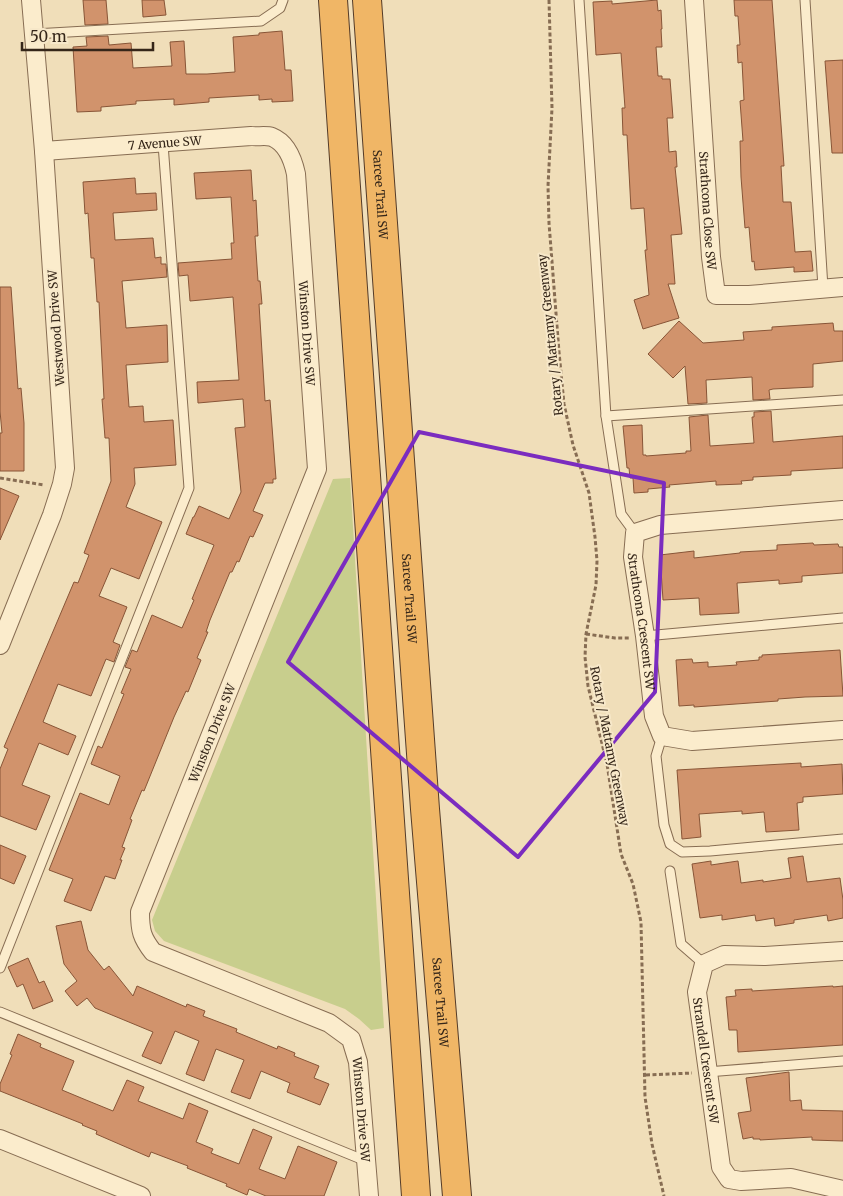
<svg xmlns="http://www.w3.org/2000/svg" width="843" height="1196" font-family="Merriweather,serif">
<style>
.green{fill:#c8ce8d}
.building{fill:#d1936c;stroke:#885537}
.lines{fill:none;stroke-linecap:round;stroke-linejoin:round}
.service-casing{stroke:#876d53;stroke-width:11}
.minor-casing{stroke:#876d53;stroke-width:20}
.trunk-casing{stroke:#543b28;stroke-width:30}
.path{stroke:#876d53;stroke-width:3;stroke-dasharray:4 2.5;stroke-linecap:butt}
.service{stroke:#fbeccc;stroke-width:9}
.minor{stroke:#fbeccc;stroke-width:18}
.trunk{stroke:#f0b666;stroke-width:28}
.marked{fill:none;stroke:#7b2cbf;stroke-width:4;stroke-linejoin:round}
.labels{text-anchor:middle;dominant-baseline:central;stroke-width:4;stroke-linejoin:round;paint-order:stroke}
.street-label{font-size:12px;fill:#352619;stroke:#f7e8c9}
</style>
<rect width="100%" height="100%" fill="#f0deb9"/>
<!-- green -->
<polygon class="green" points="350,478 384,1028 371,1030 359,1019 345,1009 164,941 155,931 152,920 333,479"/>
<!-- building -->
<g class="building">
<polygon points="83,0 106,0 108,24 85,25"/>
<polygon points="142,0 164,0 166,15 143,17"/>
<polygon points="657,0 658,11 661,10 662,29 661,29 662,47 656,47 658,76 662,76 662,79 670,79 673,118 667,118 669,152 676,151 677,167 675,167 682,234 671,235 675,284 668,284 679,318 643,329 634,300 649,295 645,250 647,250 644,208 631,209 627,135 623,135 622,108 625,108 621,53 596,55 593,2 612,1 612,4"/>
<polygon points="734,0 772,0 784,166 781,166 783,202 791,202 795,252 811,251 813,271 794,272 794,267 755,270 754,261 752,262 749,227 745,228 741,177 740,141 743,141 740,101 744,100 742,62 738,63 737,45 740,45 738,16 735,16"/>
<polygon points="282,31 285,70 291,70 293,101 272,102 272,99 259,100 259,95 209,98 209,102 174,105 174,99 136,101 136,104 101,107 101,111 77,112 73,47 87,46 86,37 108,36 109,45 131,43 133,68 172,66 170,42 184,41 186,74 207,74 235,72 233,37 259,35 259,33"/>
<polygon points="843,60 843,153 832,153 825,61"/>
<polygon points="251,170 253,201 256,200 258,236 255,236 258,281 260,281 262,304 259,304 265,401 270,400 276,479 273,479 273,483 265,483 253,511 263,515 253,537 250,536 239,562 237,561 232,572 230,572 210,620 206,632 208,632 197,658 201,660 188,692 186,691 174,717 144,791 142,790 130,819 132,820 122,847 125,848 120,860 122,860 115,879 105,876 91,911 64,901 73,879 49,870 80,793 109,805 120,776 91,764 98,746 102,748 124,694 121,693 131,669 125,667 132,650 137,652 152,615 182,628 194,600 192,599 214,545 186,534 193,517 194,517 199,506 229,519 241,492 235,428 245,427 243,399 198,403 197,382 239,380 233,297 190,301 188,275 179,276 178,263 232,259 231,243 234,243 231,197 196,199 194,173"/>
<polygon points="135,178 136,194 156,193 157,210 113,213 115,240 153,238 155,258 161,257 161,264 166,264 167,277 122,281 126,328 167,325 168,362 126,365 129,407 143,406 144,422 173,420 176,465 134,468 135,484 126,507 162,522 139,579 111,568 99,596 127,607 113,642 120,645 114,662 106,659 91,696 58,684 43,722 76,736 68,755 39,743 22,785 50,796 36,830 0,816 0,769 8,749 4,747 74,582 78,583 89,555 84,553 111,481 109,438 105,438 102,399 104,399 99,302 97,302 94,258 91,258 88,213 85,214 83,182"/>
<polygon points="0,287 11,287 18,389 21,388 24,423 24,471 0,471 0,433 2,433 0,411"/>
<polygon points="679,321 703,343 744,340 743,332 772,330 772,327 833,323 834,331 843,331 843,361 813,364 813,387 773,389 769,390 770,399 753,400 752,377 706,380 707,403 688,404 685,366 673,378 648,354"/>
<polygon points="771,411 773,442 843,436 843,468 791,471 791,475 753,477 753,480 741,481 742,484 716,485 716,481 669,485 670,487 648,489 648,492 634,493 633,478 630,478 629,468 627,468 623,426 642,425 643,455 646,455 646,456 686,453 686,451 691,451 689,417 708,415 710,446 754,443 752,417 754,417 754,412"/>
<polygon points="0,488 19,496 0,540"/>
<polygon points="813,543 814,545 838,544 839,547 843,547 843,573 802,576 802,582 779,584 779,580 737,583 739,613 700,615 699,598 663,600 660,555 694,551 694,558 740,553 740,552 777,550 777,545"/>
<polygon points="840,650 843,696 805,697 778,699 778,701 694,707 694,705 679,706 676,660 692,659 693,663 708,662 708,667 737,665 736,662 759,660 759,657 762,657 762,655"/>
<polygon points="801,763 801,767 842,764 843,794 803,797 803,802 797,803 799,830 766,832 764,812 742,814 742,811 699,814 701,837 682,839 677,770"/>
<polygon points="0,845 26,856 14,884 0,878"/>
<polygon points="803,856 807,882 840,878 843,900 843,918 828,921 827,915 794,920 794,923 775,926 774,918 756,921 755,915 722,920 722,915 700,918 692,864 711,861 711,865 738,861 741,883 763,880 763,882 791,878 788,858"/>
<polygon points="81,921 88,950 104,970 109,966 133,996 137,986 186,1007 187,1004 205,1011 203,1016 237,1029 236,1032 277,1049 278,1046 295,1053 294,1056 319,1066 314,1078 329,1084 320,1105 287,1092 290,1083 261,1071 250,1099 231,1092 244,1060 216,1049 204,1081 186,1074 199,1041 175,1031 161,1064 142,1056 153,1032 95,1008 87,998 77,1006 65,991 77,981 64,964 56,926"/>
<polygon points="28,958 39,983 44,981 53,1001 33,1009 23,984 17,987 8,967"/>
<polygon points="833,986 833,987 843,986 843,1045 738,1052 737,1030 729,1030 726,997 736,996 735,990 752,989 752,991"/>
<polygon points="18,1034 41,1044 40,1047 74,1061 62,1090 86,1100 113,1111 127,1080 144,1087 138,1101 183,1119 189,1103 208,1111 196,1142 213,1149 211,1153 239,1164 253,1129 272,1137 259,1169 285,1179 298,1146 337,1162 324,1196 266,1196 249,1189 247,1195 226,1186 227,1184 187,1168 188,1166 151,1152 149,1157 96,1134 97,1131 82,1125 83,1124 0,1091 0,1084 12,1055 10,1054"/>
<polygon points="789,1072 790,1101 801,1100 802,1110 843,1111 843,1141 812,1140 812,1137 760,1140 760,1139 753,1139 753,1137 743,1139 738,1113 751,1111 746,1078"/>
</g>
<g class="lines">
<defs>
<g id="service">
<polyline points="579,0 606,416 621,514 635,533"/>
<polyline points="805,0 823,288"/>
<polyline points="34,34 261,21 280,8 283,0"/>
<polyline points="606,416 843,400"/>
<polyline points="645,636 843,618"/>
<polyline points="662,736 656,756 664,825 670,844 682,852 710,851 843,839"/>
<polyline points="670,871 681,944 704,964"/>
<polyline points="0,968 189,488 163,144"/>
<polyline points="0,1012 366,1161"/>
<polyline points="707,1072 843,1061"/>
</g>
<g id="minor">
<path id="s1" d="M 694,0 L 711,257 L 716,295 L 749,295 L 843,287"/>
<path id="s2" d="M 44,151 L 251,136 C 257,137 266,135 272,137 C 287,143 293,160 296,174 L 317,469 L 140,912 C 140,931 142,938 153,952 L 329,1023 L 351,1039 L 358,1062 L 369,1196"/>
<path id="s3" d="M 843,510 L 660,525 L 635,533 L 633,557 L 645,636 L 654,716 L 662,736 L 692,741 L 843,730"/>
<polyline points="0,645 52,515 62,484 65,468 44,151 31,0"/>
<path id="s4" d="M 843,951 L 765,956 L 724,955 L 704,964 L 697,992 L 721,1167 L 729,1179 L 741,1181 L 791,1178 L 843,1190"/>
<polyline points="0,1139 141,1196"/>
</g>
<g id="trunk">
<polyline points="333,0 416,1196"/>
<path id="s5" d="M 367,0 L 425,809 L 457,1196"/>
</g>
</defs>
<!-- service casing -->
<use href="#service" class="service-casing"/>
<!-- minor casing -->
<use href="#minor" class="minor-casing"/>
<!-- trunk casing -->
<use href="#trunk" class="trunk-casing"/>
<!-- path -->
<g class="path">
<polyline points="549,0 552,108 548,186 549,223 559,352 564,404 573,445 589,493 595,537 597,561 596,585 586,634 585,657 588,686 607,764 621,854 633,884 641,922 645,1097 652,1144 664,1196"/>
<polyline points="0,478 44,485"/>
<polyline points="586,634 615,638 630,638"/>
<polyline points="646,1075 692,1073"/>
</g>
<!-- service -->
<use href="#service" class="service"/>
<!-- minor -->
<use href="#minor" class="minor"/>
<!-- trunk -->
<use href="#trunk" class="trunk"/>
</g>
<!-- marked area -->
<path class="marked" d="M 419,432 L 664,483 L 655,692 L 518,857 L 288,662 Z"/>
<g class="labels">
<!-- street labels -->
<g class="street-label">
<text stroke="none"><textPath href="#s2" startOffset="121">7 Avenue SW</textPath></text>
<text stroke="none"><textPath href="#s5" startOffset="195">Sarcee Trail SW</textPath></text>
<text stroke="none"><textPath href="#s1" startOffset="211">Strathcona Close SW</textPath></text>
<text transform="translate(56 328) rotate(-94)">Westwood Drive SW</text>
<text stroke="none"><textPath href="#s2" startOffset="434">Winston Drive SW</textPath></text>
<text transform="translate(550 335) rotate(-96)">Rotary / Mattamy Greenway</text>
<text stroke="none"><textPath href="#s5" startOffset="600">Sarcee Trail SW</textPath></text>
<text stroke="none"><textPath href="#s3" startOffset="299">Strathcona Crescent SW</textPath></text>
<text transform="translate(212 733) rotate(-68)">Winston Drive SW</text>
<text transform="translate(610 746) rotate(79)">Rotary / Mattamy Greenway</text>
<text stroke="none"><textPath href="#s5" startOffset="1005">Sarcee Trail SW</textPath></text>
<text stroke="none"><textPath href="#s4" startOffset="239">Strandell Crescent SW</textPath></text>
<text stroke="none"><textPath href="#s2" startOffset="1379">Winston Drive SW</textPath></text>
</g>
</g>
<!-- scale -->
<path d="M22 42v8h131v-8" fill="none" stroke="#352619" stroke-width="2.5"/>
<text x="30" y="42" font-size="15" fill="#352619" stroke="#f7e8c9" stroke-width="4" paint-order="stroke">50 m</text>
</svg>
